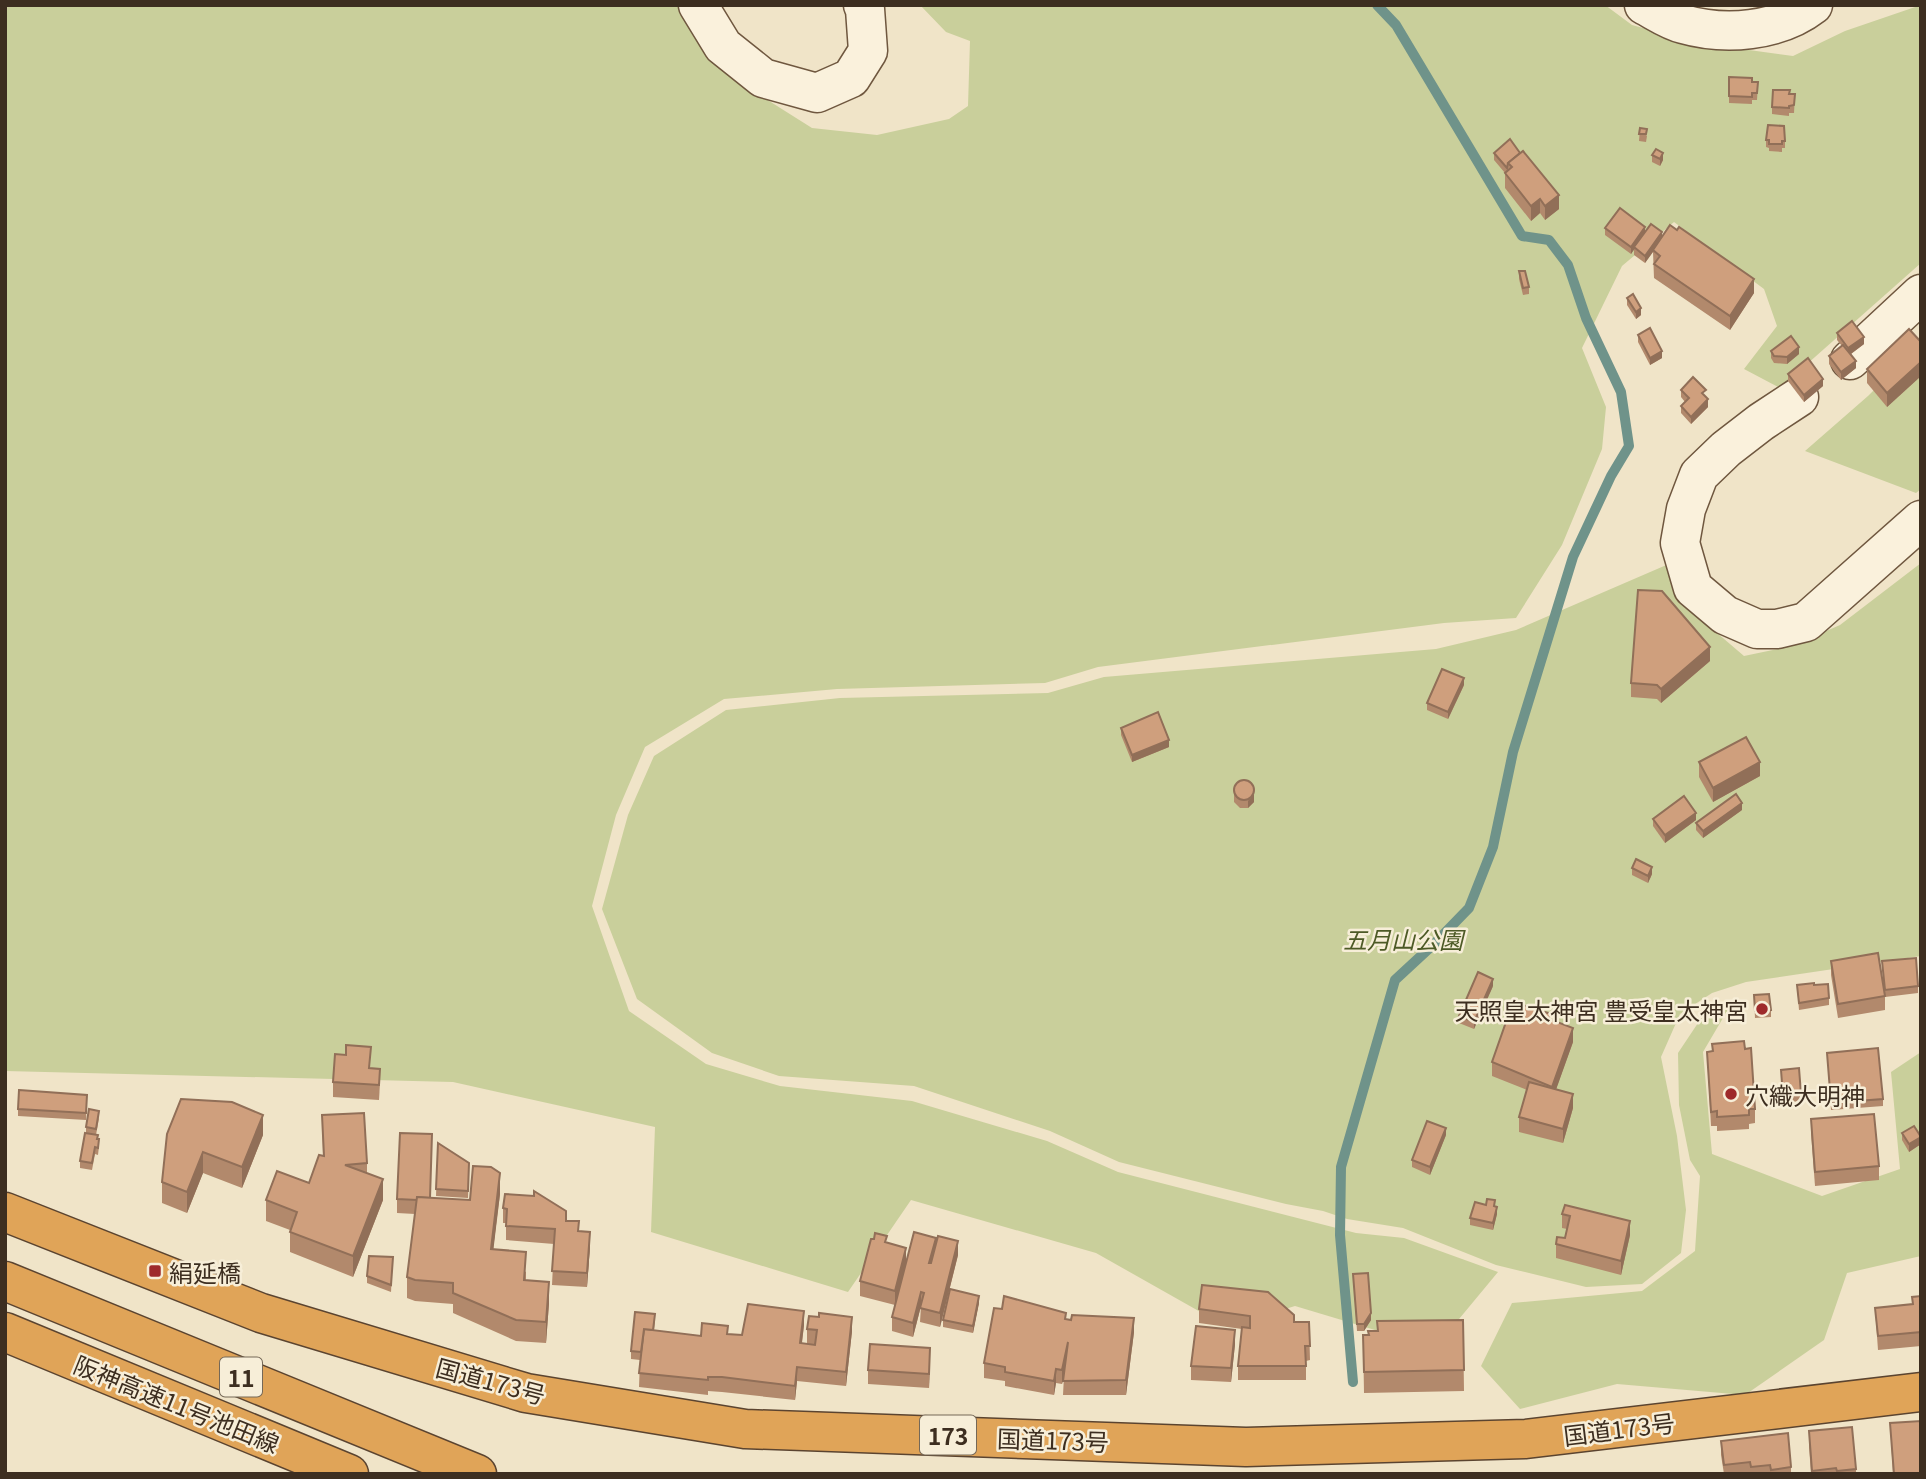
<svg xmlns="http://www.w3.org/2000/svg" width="1926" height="1479" font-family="Georgia,'Noto Sans JP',serif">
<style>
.green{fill:#c9cf9b}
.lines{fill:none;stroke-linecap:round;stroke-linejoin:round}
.stream{stroke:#6f938a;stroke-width:10}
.secondary-casing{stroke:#6f573f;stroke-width:41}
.highway-casing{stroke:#5b4430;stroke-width:41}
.secondary{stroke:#faf1dc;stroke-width:38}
.highway{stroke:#e0a458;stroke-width:38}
.wall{fill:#b2896c}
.shaded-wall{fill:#916f58}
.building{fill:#cf9f7d;stroke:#916f58;stroke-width:2}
.poi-dot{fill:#9e2a2b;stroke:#f7eed8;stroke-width:2.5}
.labels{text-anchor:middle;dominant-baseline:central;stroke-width:5;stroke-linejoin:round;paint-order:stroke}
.shield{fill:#f7eed8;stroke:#756857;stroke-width:2}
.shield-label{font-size:23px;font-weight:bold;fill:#3d2e20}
.park-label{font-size:24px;font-style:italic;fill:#4d5a26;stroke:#f7eed8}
.poi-label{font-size:24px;fill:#3d2e20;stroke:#f7eed8;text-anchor:start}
.street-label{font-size:24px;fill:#3d2e20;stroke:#f7eed8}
</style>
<rect width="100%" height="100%" fill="#f0e4c8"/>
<!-- green -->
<g class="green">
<polygon points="5,5 682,5 758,94 812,128 877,135 949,119 968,106 970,41 946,32 920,5 1605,5 1632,25 1698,43 1793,56 1845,31 1921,5 1921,263 1780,388 1744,369 1777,326 1764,289 1674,222 1622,266 1582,348 1606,407 1602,449 1562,545 1516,618 1444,623 1098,667 1045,683 837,689 724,699 645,747 616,815 592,906 629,1011 706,1064 780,1086 912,1101 1047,1141 1118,1172 1356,1233 1404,1238 1498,1272 1435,1348 1295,1306 1227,1327 1096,1253 911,1200 848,1292 651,1232 655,1127 453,1082 5,1071"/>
<polygon points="1921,343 1921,489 1916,493 1805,451 1868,396"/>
<polygon points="1671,563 1703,621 1744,656 1792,646 1840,625 1921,563 1921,956 1746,982 1712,993 1680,1014 1661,1057 1677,1136 1686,1210 1681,1253 1642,1284 1586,1287 1496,1265 1403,1228 1347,1219 1323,1211 1286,1204 1119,1162 1050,1131 914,1086 779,1076 712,1053 637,999 602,909 628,815 654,756 726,710 840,698 1048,693 1104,677 1436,649 1516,630"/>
<polygon points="1710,1005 1730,1006 1703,1052 1712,1154 1822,1196 1900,1169 1891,1072 1921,1052 1921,1256 1847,1273 1824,1340 1745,1395 1617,1384 1520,1409 1481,1366 1512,1303 1642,1291 1695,1251 1700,1176 1690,1160 1679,1105 1678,1053"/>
</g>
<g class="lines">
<!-- stream -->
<polyline class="stream" points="1353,1382 1340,1235 1341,1167 1395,980 1435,943 1469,908 1493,847 1513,752 1573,557 1611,476 1629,446 1621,392 1586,318 1568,265 1549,240 1522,236 1396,25 1377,5"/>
<defs>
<g id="secondary">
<polyline points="698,5 723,46 763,78 817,93 851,78 868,51 865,9 863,5"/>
<path d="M 1644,5 C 1657,12 1670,21 1683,24 C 1725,36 1778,32 1813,5"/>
<polyline points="1850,360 1921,294"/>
<polyline points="1799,397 1761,422 1726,449 1699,475 1686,509 1680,543 1693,588 1725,615 1757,629 1777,629 1806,622 1921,520"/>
</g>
<g id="highway">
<polyline points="5,1212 261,1313 526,1393 745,1429 1246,1447 1526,1439 1921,1392"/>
<polyline points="5,1281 477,1474"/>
<polyline points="5,1332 349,1474"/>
</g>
</defs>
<!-- secondary casing -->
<use href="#secondary" class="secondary-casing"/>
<!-- highway casing -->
<use href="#highway" class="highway-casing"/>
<!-- secondary -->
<use href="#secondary" class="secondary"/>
<!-- highway -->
<use href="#highway" class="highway"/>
</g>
<!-- wall -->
<g class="wall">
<polygon points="1729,77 1758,82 1757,100 1752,100 1752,104 1729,103"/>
<polygon points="1790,94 1795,94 1794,113 1789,113 1789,116 1772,114 1772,107"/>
<polygon points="1640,128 1647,136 1646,142 1639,141"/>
<polygon points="1510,139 1559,209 1545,220 1540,213 1531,221 1505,188 1505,173 1494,160 1494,153"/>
<polygon points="1766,140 1785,141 1785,148 1782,148 1782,152 1769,151 1769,148 1766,147"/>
<polygon points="1652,155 1663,160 1660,166 1652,162"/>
<polygon points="1605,228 1645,232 1662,237 1754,293 1730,330 1654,278 1653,252 1645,263 1634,255 1634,249 1631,254 1605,235"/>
<polygon points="1519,271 1529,287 1529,294 1523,295 1519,279"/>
<polygon points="1627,298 1641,315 1636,319 1627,305"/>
<polygon points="1837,333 1864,344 1851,354 1856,368 1841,380 1829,364 1829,356 1842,346 1837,340"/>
<polygon points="1638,335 1662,358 1650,365 1638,342"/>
<polygon points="1921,342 1921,376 1887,407 1867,383 1867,369"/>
<polygon points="1771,351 1799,354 1787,364 1774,363 1771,358"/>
<polygon points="1788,374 1823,386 1804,402 1788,381"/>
<polygon points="1681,390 1705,397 1708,407 1691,424 1681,413 1681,406 1685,402 1681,397"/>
<polygon points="1710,661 1661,703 1657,699 1631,697 1631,683"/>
<polygon points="1464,685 1448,719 1427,710 1427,703"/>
<polygon points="1121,728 1169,747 1132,762 1121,735"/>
<polygon points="1699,762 1760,776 1713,802 1699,777"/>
<polygon points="1234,787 1254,802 1248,808 1240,808 1234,802"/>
<polygon points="1742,810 1703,838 1696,830 1696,823"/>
<polygon points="1653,819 1696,820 1665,843 1653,826"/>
<polygon points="1632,868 1652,874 1648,883 1632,875"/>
<polygon points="1831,961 1884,993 1882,961 1918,986 1918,993 1885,997 1885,1010 1838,1018 1831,975"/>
<polygon points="1797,985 1814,985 1829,998 1829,1005 1799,1010"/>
<polygon points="1493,986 1474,1029 1459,1023 1459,1016"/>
<polygon points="1754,995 1771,1010 1771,1017 1755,1018"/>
<polygon points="1551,1019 1573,1042 1556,1089 1573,1108 1563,1143 1519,1132 1519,1117 1527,1090 1492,1076 1492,1062"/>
<polygon points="1712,1044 1745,1049 1755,1109 1755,1123 1749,1124 1749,1129 1717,1131 1717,1126 1711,1126 1707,1052 1712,1051"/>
<polygon points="1827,1053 1883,1099 1883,1106 1831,1110"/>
<polygon points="370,1068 380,1083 379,1100 333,1097 333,1082"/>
<polygon points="1781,1070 1801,1094 1801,1101 1783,1103"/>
<polygon points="87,1095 86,1120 18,1116 18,1109"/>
<polygon points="322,1115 367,1163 367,1173 383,1200 353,1277 290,1252 290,1230 266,1221 266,1200 309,1183 323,1156"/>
<polygon points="99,1118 96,1135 99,1146 98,1155 95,1154 92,1170 80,1168 80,1161 86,1133 86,1127"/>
<polygon points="1811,1119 1879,1166 1879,1180 1815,1186 1811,1133"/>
<polygon points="1902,1133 1921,1144 1909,1152 1902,1140"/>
<polygon points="167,1134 263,1135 242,1188 203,1173 187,1213 162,1203 162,1182"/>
<polygon points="1446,1135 1430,1175 1412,1167 1412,1160"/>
<polygon points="438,1143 469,1163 468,1198 436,1196"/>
<polygon points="500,1194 493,1249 526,1272 526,1280 549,1303 546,1343 516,1341 453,1313 453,1304 415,1301 407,1298 407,1277 415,1214 397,1213 397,1199 430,1198 470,1200"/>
<polygon points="1495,1206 1497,1214 1493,1230 1470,1225 1470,1218"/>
<polygon points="503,1208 566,1221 579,1231 590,1246 587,1287 552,1285 554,1244 506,1240 506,1223 503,1223"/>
<polygon points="1562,1214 1630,1235 1621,1275 1556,1258 1556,1244 1565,1238 1567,1229 1562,1228"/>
<polygon points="887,1243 906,1262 936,1246 958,1255 940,1327 920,1322 921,1306 913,1337 892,1331 892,1317 895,1305 860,1296 860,1281"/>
<polygon points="393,1257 391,1292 367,1283 367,1276"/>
<polygon points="1353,1274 1371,1320 1364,1331 1357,1331"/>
<polygon points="1921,1296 1921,1346 1878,1350 1875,1308 1912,1304 1912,1297"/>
<polygon points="979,1303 973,1333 943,1327 943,1320"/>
<polygon points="1199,1309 1294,1322 1309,1322 1310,1360 1306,1361 1306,1380 1238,1380 1238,1366 1242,1329 1199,1323"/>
<polygon points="1066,1319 1134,1332 1126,1395 1063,1395 1064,1376 1062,1384 1056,1383 1054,1395 1005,1386 1005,1381 984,1378 984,1363"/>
<polygon points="1463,1320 1464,1391 1364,1393 1363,1335 1368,1335 1378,1331"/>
<polygon points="655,1321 654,1331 701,1336 728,1334 742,1335 804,1325 802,1343 807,1343 807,1329 852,1331 846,1386 797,1381 795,1400 722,1392 708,1391 708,1395 639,1387 640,1360 631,1359 631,1351"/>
<polygon points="1235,1344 1231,1382 1191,1380 1191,1366"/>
<polygon points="930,1362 929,1388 868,1384 868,1370"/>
<polygon points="1890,1423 1921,1474 1893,1474"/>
<polygon points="1809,1431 1856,1469 1856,1474 1811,1474 1809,1445"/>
<polygon points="1721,1441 1791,1467 1791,1474 1724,1474 1721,1455"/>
</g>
<!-- shaded-wall -->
<g class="shaded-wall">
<polygon points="1663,153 1663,160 1660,166 1660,159"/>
<polygon points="1559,195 1559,209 1545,220 1545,206"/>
<polygon points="1540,199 1540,213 1531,221 1531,206"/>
<polygon points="1645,227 1645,234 1631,254 1631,247"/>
<polygon points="1662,232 1662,239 1645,263 1645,256"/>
<polygon points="1754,279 1754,293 1730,330 1730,316"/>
<polygon points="1641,308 1641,315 1636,319 1636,312"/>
<polygon points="1864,337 1864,344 1848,356 1848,348"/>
<polygon points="1799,347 1799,354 1787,364 1787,357"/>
<polygon points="1662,351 1662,358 1650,365 1650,358"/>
<polygon points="1856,361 1856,368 1841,380 1841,372"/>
<polygon points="1921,362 1921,376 1887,407 1887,393"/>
<polygon points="1823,379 1823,386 1804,402 1804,395"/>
<polygon points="1708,399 1708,407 1691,424 1691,417"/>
<polygon points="1710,647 1710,661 1661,703 1661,689"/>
<polygon points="1464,678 1464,685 1448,719 1448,712"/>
<polygon points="1169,740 1169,747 1132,762 1132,755"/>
<polygon points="1760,762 1760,776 1713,802 1713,788"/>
<polygon points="1254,794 1254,802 1248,808 1248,801"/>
<polygon points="1742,803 1742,810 1703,838 1703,831"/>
<polygon points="1696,813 1696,820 1665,843 1665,835"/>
<polygon points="1652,867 1652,874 1648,883 1648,876"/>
<polygon points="1493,979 1493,986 1474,1029 1474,1022"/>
<polygon points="1573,1028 1573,1042 1552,1101 1552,1087"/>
<polygon points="1573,1094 1573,1108 1563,1143 1563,1129"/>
<polygon points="263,1115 263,1135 242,1188 242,1167"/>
<polygon points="1446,1128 1446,1135 1430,1175 1430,1167"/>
<polygon points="1921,1137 1921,1144 1909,1152 1909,1144"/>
<polygon points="203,1152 203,1173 187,1213 187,1192"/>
<polygon points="500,1173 500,1194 491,1270 491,1249"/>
<polygon points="383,1179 383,1200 353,1277 353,1256"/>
<polygon points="1497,1207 1497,1214 1493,1230 1493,1223"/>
<polygon points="1630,1221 1630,1235 1621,1275 1621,1261"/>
<polygon points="590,1232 590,1246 587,1287 587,1273"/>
<polygon points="936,1238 936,1252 929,1277 929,1263"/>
<polygon points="958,1241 958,1255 940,1327 940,1313"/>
<polygon points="906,1248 906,1262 895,1305 895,1291"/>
<polygon points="549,1282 549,1303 546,1343 546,1322"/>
<polygon points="921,1292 921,1306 913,1337 913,1323"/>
<polygon points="979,1296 979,1303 973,1333 973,1326"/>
<polygon points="804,1311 804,1325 800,1357 800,1343"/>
<polygon points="1371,1313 1371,1320 1364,1331 1364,1324"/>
<polygon points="852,1317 852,1331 846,1386 846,1372"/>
<polygon points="1134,1318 1134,1332 1126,1395 1126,1380"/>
<polygon points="1235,1330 1235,1344 1231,1382 1231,1368"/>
<polygon points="1068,1342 1068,1356 1062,1384 1062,1370"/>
<polygon points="930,1348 930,1362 929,1388 929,1374"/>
<polygon points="797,1367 797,1381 795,1400 795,1386"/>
<polygon points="1056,1369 1056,1383 1054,1395 1054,1381"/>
</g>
<!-- building -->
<g class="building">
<polygon points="1729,77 1752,78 1752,82 1758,82 1757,93 1752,93 1752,97 1729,96"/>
<polygon points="1773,90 1790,90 1789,94 1795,94 1794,105 1789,106 1789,108 1772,107"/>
<polygon points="1768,125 1784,126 1785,141 1782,141 1782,144 1769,144 1769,140 1766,140"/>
<polygon points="1640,128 1647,129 1646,134 1639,134"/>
<polygon points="1510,139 1520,153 1508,163 1507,168 1494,153"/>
<polygon points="1656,149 1663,153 1660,159 1652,155"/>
<polygon points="1523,151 1559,195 1545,206 1540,199 1531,206 1505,173 1512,167 1508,163"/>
<polygon points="1620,208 1645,227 1631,247 1605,228"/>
<polygon points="1651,224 1662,232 1645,256 1634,247"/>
<polygon points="1670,225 1677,230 1679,227 1754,279 1730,316 1654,264 1660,256 1653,250"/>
<polygon points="1519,271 1525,271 1529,287 1523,288"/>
<polygon points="1633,294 1641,308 1636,312 1627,298"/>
<polygon points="1852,321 1864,337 1848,348 1837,333"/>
<polygon points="1650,328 1662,351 1650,358 1638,335"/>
<polygon points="1909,329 1921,342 1921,362 1887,393 1867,369"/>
<polygon points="1791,336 1799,347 1787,357 1774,356 1771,351"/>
<polygon points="1843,345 1856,361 1841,372 1829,356"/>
<polygon points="1808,358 1823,379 1804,395 1788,374"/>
<polygon points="1693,377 1706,390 1702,393 1708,399 1691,417 1681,406 1689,398 1681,390"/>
<polygon points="1638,590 1662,591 1710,647 1661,689 1657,685 1631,683"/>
<polygon points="1442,669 1464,678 1448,712 1427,703"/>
<polygon points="1158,712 1169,740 1132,755 1121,728"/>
<polygon points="1746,737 1760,762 1713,788 1699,762"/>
<circle cx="1244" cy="790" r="10"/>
<polygon points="1736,794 1742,803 1703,831 1696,823"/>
<polygon points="1684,796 1696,813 1665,835 1653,819"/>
<polygon points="1636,859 1652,867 1648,876 1632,868"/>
<polygon points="1878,953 1885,996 1838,1004 1831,961"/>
<polygon points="1916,958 1918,986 1885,990 1882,961"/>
<polygon points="1478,972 1493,979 1474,1022 1459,1016"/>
<polygon points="1814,983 1814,985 1828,984 1829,998 1799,1003 1797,985"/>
<polygon points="1769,994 1771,1010 1755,1011 1754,995"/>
<polygon points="1513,1002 1551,1014 1549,1019 1573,1028 1552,1087 1492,1062"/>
<polygon points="1744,1041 1745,1049 1751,1048 1755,1109 1749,1109 1749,1115 1717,1117 1717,1111 1711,1112 1707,1052 1713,1051 1712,1044"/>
<polygon points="346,1045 371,1047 369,1068 380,1069 379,1085 333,1082 335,1054 346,1055"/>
<polygon points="1878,1048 1883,1099 1831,1103 1827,1053"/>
<polygon points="1799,1068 1801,1094 1783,1096 1781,1070"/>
<polygon points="1529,1082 1573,1094 1563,1129 1519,1117"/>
<polygon points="19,1090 87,1095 86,1113 18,1109"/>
<polygon points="181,1099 232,1102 263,1115 242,1167 203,1152 187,1192 162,1182 167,1134"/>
<polygon points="89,1109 99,1111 96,1129 86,1127"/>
<polygon points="364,1113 367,1163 345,1165 383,1179 353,1256 290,1232 297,1212 266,1200 277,1171 309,1183 319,1155 324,1156 322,1115"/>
<polygon points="1874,1114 1879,1166 1815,1172 1811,1119"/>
<polygon points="1427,1121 1446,1128 1430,1167 1412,1160"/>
<polygon points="1914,1126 1921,1137 1909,1144 1902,1133"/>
<polygon points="85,1133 98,1135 97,1139 99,1139 98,1148 95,1147 92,1163 80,1161"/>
<polygon points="400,1133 432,1134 430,1198 417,1197 417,1200 397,1199"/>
<polygon points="438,1143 469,1163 468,1191 436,1189"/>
<polygon points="473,1166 491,1167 500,1173 491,1249 526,1252 524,1280 549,1282 546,1322 516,1320 453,1293 453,1283 415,1280 407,1277 417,1197 470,1200"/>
<polygon points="534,1191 566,1211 566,1221 579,1221 578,1231 590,1232 587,1273 552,1271 555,1229 506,1226 507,1209 503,1208 505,1194 534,1196"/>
<polygon points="1487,1199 1495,1200 1494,1206 1497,1207 1493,1223 1470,1218 1475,1202 1486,1205"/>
<polygon points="1565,1205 1630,1221 1621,1261 1556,1244 1557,1237 1565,1238 1570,1216 1562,1214"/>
<polygon points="914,1232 936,1238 929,1263 931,1263 938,1236 958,1241 940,1313 920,1308 924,1293 921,1292 913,1323 892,1317"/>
<polygon points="875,1233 887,1236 885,1242 906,1248 895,1291 860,1281 871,1239 874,1239"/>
<polygon points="369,1256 393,1257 391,1285 367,1276"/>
<polygon points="1368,1273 1371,1313 1364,1324 1357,1324 1353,1274"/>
<polygon points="1202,1285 1268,1292 1294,1315 1294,1322 1309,1322 1310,1346 1305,1346 1306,1366 1238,1366 1242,1327 1250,1328 1250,1316 1199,1309"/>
<polygon points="950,1289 979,1296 973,1326 943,1320"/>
<polygon points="1004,1296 1066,1313 1065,1319 1071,1320 1072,1315 1134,1318 1126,1380 1063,1381 1068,1342 1062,1370 1056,1369 1054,1381 1005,1372 1005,1367 984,1363 994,1308 1002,1309"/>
<polygon points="1921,1296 1921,1332 1878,1336 1875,1308 1913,1304 1912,1297"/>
<polygon points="748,1304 804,1311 800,1343 815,1345 817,1330 807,1329 809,1316 819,1317 819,1313 852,1317 846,1372 797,1367 795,1386 722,1377 708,1377 708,1380 639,1373 644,1329 701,1336 702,1323 728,1326 727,1334 742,1335"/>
<polygon points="635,1312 655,1314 653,1330 644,1329 641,1352 631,1351"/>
<polygon points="1463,1320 1464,1370 1364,1372 1363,1335 1369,1335 1368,1331 1378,1331 1377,1321"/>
<polygon points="1196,1326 1235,1330 1231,1368 1191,1366"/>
<polygon points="870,1344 930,1348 929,1374 868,1370"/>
<polygon points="1921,1421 1921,1474 1894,1474 1890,1423"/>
<polygon points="1852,1427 1856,1469 1837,1471 1836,1468 1812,1471 1809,1431"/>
<polygon points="1788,1433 1791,1467 1771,1470 1770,1465 1751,1467 1750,1462 1724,1465 1721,1441"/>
</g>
<!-- markers -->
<g class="poi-dot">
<circle cx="1762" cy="1009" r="7"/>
<circle cx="1731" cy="1094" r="7"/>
<rect x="148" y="1264" width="14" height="14" rx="3.5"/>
</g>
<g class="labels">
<!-- shield labels -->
<g class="shield">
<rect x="220" y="1357.5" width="42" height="39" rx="5"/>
<rect x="920" y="1415.5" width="56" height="39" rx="5"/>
</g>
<g class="shield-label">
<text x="241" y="1377">11</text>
<text x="948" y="1435">173</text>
</g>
<!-- park labels -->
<g class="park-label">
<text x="1403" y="938">五月山公園</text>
</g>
<!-- poi labels -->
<g class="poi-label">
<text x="1748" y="1009" text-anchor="end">天照皇太神宮 豊受皇太神宮</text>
<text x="1745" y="1094">穴織大明神</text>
<text x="169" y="1271">絹延橋</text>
</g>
<!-- street labels -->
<g class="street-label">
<text transform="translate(491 1380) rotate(15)">国道173号</text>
<text transform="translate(177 1403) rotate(22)">阪神高速11号池田線</text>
<text transform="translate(1619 1428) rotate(-7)">国道173号</text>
<text transform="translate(1053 1439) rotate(2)">国道173号</text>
</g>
</g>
<!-- border -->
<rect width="1926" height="1479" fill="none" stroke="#3d2e20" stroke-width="14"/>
</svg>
